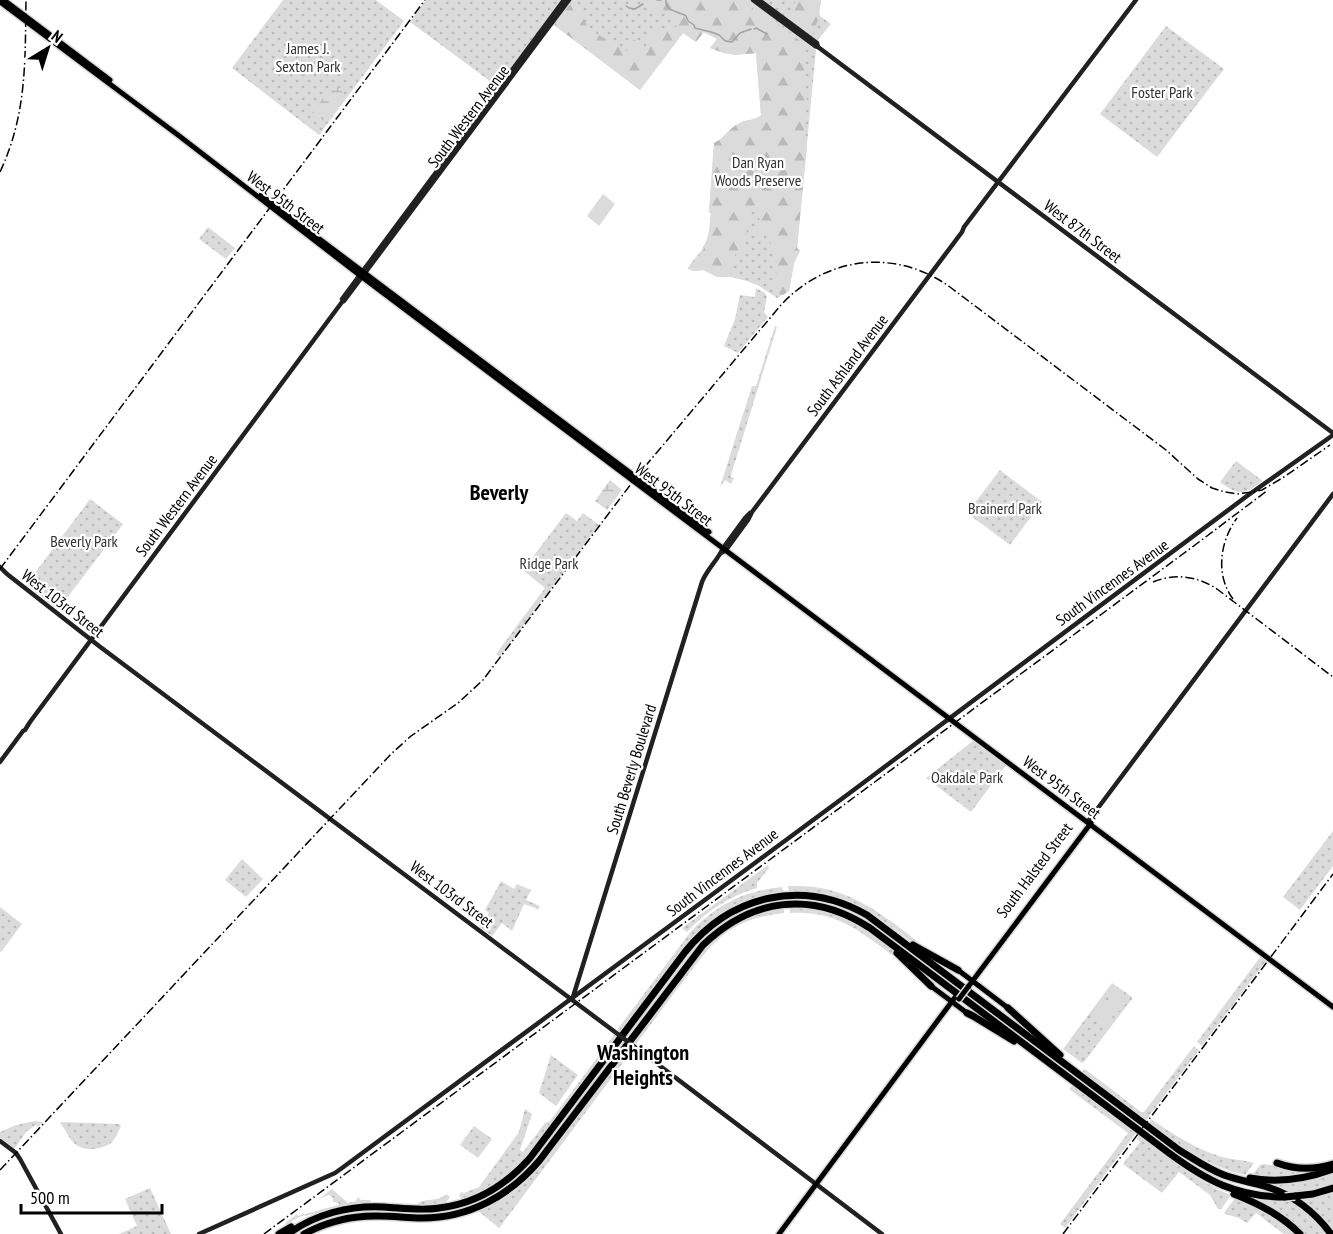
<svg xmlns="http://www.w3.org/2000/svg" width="1333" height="1234" font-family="'PT Sans Narrow',sans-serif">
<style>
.grass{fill:url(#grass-dots)}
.forest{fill:url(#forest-firs)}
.wetland{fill:url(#wetland-marsh)}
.garden{fill:#dbdbdb}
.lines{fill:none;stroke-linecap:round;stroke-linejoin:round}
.stream{stroke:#a2a2a2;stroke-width:1.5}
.primary-casing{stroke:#dbdbdb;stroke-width:8}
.highway-casing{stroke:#dbdbdb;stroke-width:10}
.secondary{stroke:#212121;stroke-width:4.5}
.primary{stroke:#000;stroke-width:5}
.highway{stroke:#000;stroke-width:7}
.rail{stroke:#000;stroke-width:1.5;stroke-dasharray:9 3 1.5 3;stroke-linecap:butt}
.primary-bridge-casing{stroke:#dbdbdb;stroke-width:8;stroke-linecap:butt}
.highway-bridge-casing{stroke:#dbdbdb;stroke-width:10;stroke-linecap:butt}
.secondary-bridge{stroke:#212121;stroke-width:4.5}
.primary-bridge{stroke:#000;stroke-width:5}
.highway-bridge{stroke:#000;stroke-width:7}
.labels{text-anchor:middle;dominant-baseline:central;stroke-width:4.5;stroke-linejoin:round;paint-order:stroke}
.park-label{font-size:16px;fill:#323232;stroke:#fff}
.street-label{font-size:16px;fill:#000;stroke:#fff}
.district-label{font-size:22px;font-weight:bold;fill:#000;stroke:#fff}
</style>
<defs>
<pattern id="grass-dots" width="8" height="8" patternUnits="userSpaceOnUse" patternTransform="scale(1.5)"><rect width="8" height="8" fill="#dbdbdb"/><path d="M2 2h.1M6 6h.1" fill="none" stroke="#bababa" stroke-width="1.8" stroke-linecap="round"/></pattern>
<pattern id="forest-firs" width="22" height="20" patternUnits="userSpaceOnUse" patternTransform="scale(1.5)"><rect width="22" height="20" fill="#dbdbdb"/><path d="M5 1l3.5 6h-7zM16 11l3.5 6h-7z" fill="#bababa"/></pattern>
<pattern id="wetland-marsh" width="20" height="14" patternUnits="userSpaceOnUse" patternTransform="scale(1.5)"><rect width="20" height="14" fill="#dbdbdb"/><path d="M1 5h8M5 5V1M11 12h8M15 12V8" fill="none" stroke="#bababa"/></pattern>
</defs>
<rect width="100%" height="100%" fill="#fff"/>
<!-- grass -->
<g class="grass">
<polygon points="283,0 376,0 404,21 319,135 232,68"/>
<polygon points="426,0 563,0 498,87 410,22"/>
<path d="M 571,0 L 750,0 L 816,50 L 797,247 L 800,251 L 794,263 L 789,291 L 777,298 L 759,286 L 747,281 L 731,277 L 717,277 L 705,270 L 693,271 L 688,268 C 693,259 704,250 708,239 C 711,231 709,222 711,214 L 709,212 L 714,143 C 724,139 728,129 738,124 C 745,119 755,121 761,115 L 756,53 C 736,55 729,55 710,48 L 717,39 L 704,32 L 696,42 L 683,33 L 640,90 L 553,24 Z"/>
<polygon points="762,0 821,0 819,15 831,24 817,41"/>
<polygon points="1166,26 1224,69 1157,157 1100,114"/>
<polygon points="208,227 235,248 226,259 199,239"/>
<polygon points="756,288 765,293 767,297 764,312 768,317 738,353 724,346 735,319 740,295 755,297"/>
<polygon points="775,326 777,327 731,475 731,477 734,478 731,484 725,480 720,487 752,386 756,386"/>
<path d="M 1236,461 L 1263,481 C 1244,495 1239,496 1220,482 Z"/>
<polygon points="1000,470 1042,502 1010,545 967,513"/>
<polygon points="90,499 123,524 58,610 26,585"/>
<polygon points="566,513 577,521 583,513 599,525 500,657 496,654 545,588 523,570"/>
<polygon points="974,740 1007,764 971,812 926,778"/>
<polygon points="1333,831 1333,866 1300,910 1283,897"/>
<polygon points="242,859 263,879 246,897 225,880"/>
<path d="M 768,865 L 769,868 L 757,883 L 757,888 C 730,896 706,911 687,932 L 682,928 Z"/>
<polygon points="501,881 514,889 517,884 531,890 526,900 540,906 538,909 524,904 512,931 502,923 492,936 479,926 489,913 485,910"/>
<path d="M 788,886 C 799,886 810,886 821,888 C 868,897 904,932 941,960 C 930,954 918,948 909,940 C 888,924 866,907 840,899 C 824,893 806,893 789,892 Z"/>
<path d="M 782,887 L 783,893 C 723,901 700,928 666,974 C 651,993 636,1013 621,1033 L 617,1030 L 689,934 C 715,905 744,891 782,887 Z"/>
<path d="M 789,898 L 805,898 L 831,902 L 863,916 L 960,987 L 957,990 C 939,976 920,962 902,948 C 864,920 839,901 789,901 Z"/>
<path d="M 790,906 C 799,907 809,906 818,908 C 859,916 889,946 918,974 C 910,970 900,961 892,955 C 857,929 836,911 790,913 Z"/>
<polygon points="0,907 22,924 1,952 0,951"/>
<path d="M 784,907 L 784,913 C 767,915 751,918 735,927 C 712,940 697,964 681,984 C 666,1004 651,1024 636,1044 L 632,1041 L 712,939 L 753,914 Z"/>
<polygon points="1261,956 1266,961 1202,1046 1197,1042"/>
<polygon points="1112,983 1132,997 1132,999 1084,1062 1082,1063 1063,1049"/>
<polygon points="614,1035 618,1037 540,1142 518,1167 487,1190 464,1200 459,1196 461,1192 464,1193 479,1187 519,1132 525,1109 532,1114 520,1150 523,1152 545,1123 550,1121"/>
<polygon points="622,1041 625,1043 529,1169 507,1188 509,1182 526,1168"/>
<polygon points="629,1046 633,1049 500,1227 499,1228 477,1210 505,1195 533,1172"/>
<polygon points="1194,1046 1199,1050 1146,1120 1082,1072 1085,1069 1141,1112 1144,1112"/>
<polygon points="551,1055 578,1075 556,1106 539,1093"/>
<polygon points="1073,1085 1136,1133 1065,1228 1060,1224 1128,1133 1069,1089"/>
<path d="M 1151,1119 C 1174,1135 1196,1149 1222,1157 C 1233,1160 1245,1160 1254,1163 L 1245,1175 C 1204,1165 1182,1147 1149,1123 Z"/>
<polygon points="35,1121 43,1122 38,1127 36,1125 27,1131 14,1149 0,1138 0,1132 16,1125"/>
<path d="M 61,1122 L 119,1124 L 121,1126 C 118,1132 116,1138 111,1143 C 101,1150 83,1152 74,1143 C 68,1138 66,1129 60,1123 Z"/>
<polygon points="474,1126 492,1139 478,1158 460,1145"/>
<path d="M 1139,1135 C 1171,1160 1194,1180 1231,1195 L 1221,1209 L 1218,1209 L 1210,1195 L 1179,1172 L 1162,1193 L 1123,1164 L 1140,1142 L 1137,1139 Z"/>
<path d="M 1263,1164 L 1319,1171 C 1299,1175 1272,1182 1253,1174 L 1260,1165 Z"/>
<polygon points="1333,1172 1333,1186 1320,1190 1289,1194 1260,1182"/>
<polygon points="150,1188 171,1234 119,1234 137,1226 125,1199"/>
<path d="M 332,1189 L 348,1203 L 356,1201 L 358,1197 L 361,1200 L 370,1200 L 372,1203 L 417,1204 C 425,1197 437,1203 446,1194 L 450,1197 L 444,1205 L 325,1210 L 306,1216 L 304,1215 L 292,1221 L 287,1225 L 285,1223 L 297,1214 L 298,1216 L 338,1205 L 339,1203 L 333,1202 L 333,1198 L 329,1195 L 320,1198 Z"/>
<polygon points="1333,1191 1333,1228 1332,1230 1298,1199"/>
<polygon points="1244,1195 1291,1199 1302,1207 1329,1234 1303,1234"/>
<polygon points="1236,1197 1257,1205 1297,1234 1284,1234 1256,1213 1247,1223 1239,1218 1225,1214 1224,1213"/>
</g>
<!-- forest -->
<g class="forest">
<path d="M 647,0 L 747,0 L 752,3 L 750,9 L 751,18 L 752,18 L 752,11 L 754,5 L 803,43 L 801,52 L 806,61 L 802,85 C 803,91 807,93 807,99 L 803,145 L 807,146 L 797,248 L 800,251 L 794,263 L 789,291 L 783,295 L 777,293 L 775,290 L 777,264 L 768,235 L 767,232 L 763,233 L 764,239 L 762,240 L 757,235 L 758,230 L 759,230 C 759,221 761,210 756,203 C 750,210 750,218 748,227 C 747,232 744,237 742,242 L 750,248 L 750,253 L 748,254 L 737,250 L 734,258 L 729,277 L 715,276 L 703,270 L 693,271 L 688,269 L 704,249 L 703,247 C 710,237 709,226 711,214 L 709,212 L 714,143 C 724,139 728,129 738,124 C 745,119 755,121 761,115 L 756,53 L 735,55 L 723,53 L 710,48 L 717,39 L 704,32 L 696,42 L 683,33 L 640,90 L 554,25 L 572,2 L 582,8 L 581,10 L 586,24 L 592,31 L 625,51 L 628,50 L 633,40 L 635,40 L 641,43 L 645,48 C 651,36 648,31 664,31 L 668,25 L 677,27 L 679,24 L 668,16 L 663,9 L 656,12 L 655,6 L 650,5 Z"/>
<polygon points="796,0 821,0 819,15 814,33 810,35 789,19 794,11 793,7"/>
</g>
<!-- wetland -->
<g class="wetland">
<polygon points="334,85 344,93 339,103 324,121 312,112"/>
<polygon points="610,480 622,490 607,510 595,501"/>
</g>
<!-- garden -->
<g class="garden">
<polygon points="603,194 615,204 599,226 587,216"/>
<polygon points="1115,987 1128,997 1129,1000 1119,1012 1112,1007 1113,1016 1108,1026 1094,1015 1094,1011 1103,998 1110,1004 1110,995"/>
</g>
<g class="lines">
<!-- stream -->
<g class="stream">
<polyline points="657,0 661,0"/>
<path d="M 666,0 C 665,12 679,11 686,16 L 688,21 L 694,25 L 695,28 C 701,30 712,31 719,35 C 725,40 722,41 732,42 L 740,33 L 751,29"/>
<polyline points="626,6 629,8 635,9 643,4"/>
<polyline points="754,29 756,28 767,34"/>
</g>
<defs>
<g id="primary">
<polyline points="4,0 110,80"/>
<polyline points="0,2 178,135 362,277 1333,1007"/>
<polyline points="261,195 709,532"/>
<polyline points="958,970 1008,1008"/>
<polyline points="931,986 967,1013"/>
<polyline points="968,987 1091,823"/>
<polyline points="779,1234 956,996"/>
</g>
<g id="highway">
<polyline points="913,945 958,970"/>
<polyline points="897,953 931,986"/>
<polyline points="1008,1008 1060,1055"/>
<polyline points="967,1013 973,1016 1014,1041"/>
<path d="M 1277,1163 C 1296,1170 1314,1170 1333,1164"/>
<path d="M 1250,1178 C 1278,1183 1306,1179 1333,1169"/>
<path d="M 1234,1194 C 1259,1204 1281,1215 1300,1234"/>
<polyline points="1295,1196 1313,1194 1333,1188"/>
<polyline points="279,1234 291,1227"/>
<path d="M 288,1234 C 315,1214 350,1205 384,1207 C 402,1208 421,1211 439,1208 C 475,1204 506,1185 530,1158 L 685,952 C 731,895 802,878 867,915 L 1179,1150 C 1194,1159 1208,1169 1224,1175 C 1237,1180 1251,1182 1264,1186 C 1292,1194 1314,1211 1331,1234"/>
<path d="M 304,1234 C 328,1221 353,1215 380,1216 C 394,1216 408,1218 422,1218 C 469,1218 509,1196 539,1161 L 703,945 C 752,898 812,890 870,928 L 1169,1153 C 1207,1181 1237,1197 1285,1197"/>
</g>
</defs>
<!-- primary casing -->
<use href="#primary" class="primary-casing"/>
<!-- highway casing -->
<use href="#highway" class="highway-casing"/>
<!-- secondary -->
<g class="secondary">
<polyline points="753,0 815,46 818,47 1333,433"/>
<polyline points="759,0 817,43 818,47"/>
<polyline points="342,299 564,0"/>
<polyline points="721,553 726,550 748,520 752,512 962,232 964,227 1136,0"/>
<polyline points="0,567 7,574 99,646 619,1035"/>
<polyline points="0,762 23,731 25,730 30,722 342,302 344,301 569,0"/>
<polyline points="1089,820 1333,494"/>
<path d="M 573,997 L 702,582 C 707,569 718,560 723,548 L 745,518 L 750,513"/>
<polyline points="631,1044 882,1234"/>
<polyline points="0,1141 16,1153 20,1159 61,1234"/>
<polyline points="199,1234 335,1173 342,1168 851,792 1247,496 1333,435"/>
</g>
<!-- primary -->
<use href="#primary" class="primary"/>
<!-- highway -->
<use href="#highway" class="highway"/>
<!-- rail -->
<g class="rail">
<path d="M 0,172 C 27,114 25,62 26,0"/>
<polyline points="0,569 425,0"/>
<path d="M 1153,582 C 1175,573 1197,576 1217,589 L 1333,677"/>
<path d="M 1233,599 C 1215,575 1220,541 1237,518"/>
<path d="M 0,1170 L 391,754 L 411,736 L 458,703 L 483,680 L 637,476 L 781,305 C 826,256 896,248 950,287 L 1166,450 L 1198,479 L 1212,488 L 1225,492 L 1237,494 L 1252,492 L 1262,490 L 1284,477 L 1330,445"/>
<polyline points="264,1234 1195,545 1268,490"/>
<polyline points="1063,1234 1333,874"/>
</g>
<defs>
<polyline id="primary-bridge" points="959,999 968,987"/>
<polyline id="highway-bridge" points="1285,1197 1295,1196"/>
</defs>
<!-- primary-bridge casing -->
<use href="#primary-bridge" class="primary-bridge-casing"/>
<!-- highway-bridge casing -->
<use href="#highway-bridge" class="highway-bridge-casing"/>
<!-- secondary-bridge -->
<polyline class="secondary-bridge" points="619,1035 631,1044"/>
<!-- primary-bridge -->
<use href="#primary-bridge" class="primary-bridge"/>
<!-- highway-bridge -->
<use href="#highway-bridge" class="highway-bridge"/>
</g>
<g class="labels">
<!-- park labels -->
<g class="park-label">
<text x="308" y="48">James J.<tspan x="308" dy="18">Sexton Park</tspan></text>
<text x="1162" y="92">Foster Park</text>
<text x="758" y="162">Dan Ryan<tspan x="758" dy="18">Woods Preserve</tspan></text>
<text x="1005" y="508">Brainerd Park</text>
<text x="84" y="541">Beverly Park</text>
<text x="549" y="563">Ridge Park</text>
<text x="967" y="777">Oakdale Park</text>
</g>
<!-- street labels -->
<g class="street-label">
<text transform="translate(468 116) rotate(-53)">South Western Avenue</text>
<text transform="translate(286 202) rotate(37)">West 95th Street</text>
<text transform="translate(1083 231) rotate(37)">West 87th Street</text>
<text transform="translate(847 365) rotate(-53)">South Ashland Avenue</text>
<text transform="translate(674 494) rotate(37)">West 95th Street</text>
<text transform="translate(176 505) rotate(-53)">South Western Avenue</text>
<text transform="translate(1112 582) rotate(-36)">South Vincennes Avenue</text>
<text transform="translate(63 603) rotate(38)">West 103rd Street</text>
<text transform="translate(631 769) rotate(-73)">South Beverly Boulevard</text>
<text transform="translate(1062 787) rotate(37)">West 95th Street</text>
<text transform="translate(1034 870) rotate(-53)">South Halsted Street</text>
<text transform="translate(722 872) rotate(-37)">South Vincennes Avenue</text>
<text transform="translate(452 894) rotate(37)">West 103rd Street</text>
</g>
<!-- district labels -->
<g class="district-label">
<text x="499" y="492">Beverly</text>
<text x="643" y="1052">Washington<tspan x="643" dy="25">Heights</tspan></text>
</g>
</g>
<!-- north arrow -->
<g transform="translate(48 48) rotate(38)" stroke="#ffffff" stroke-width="4.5" paint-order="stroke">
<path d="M0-4.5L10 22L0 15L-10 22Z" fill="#000000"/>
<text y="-9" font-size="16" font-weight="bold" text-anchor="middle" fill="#000000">N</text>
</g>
<!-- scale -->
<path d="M21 1204v9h141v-9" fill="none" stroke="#000000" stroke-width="3"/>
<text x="30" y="1204" font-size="18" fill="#000000" stroke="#ffffff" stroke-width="4.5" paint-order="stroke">500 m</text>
</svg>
